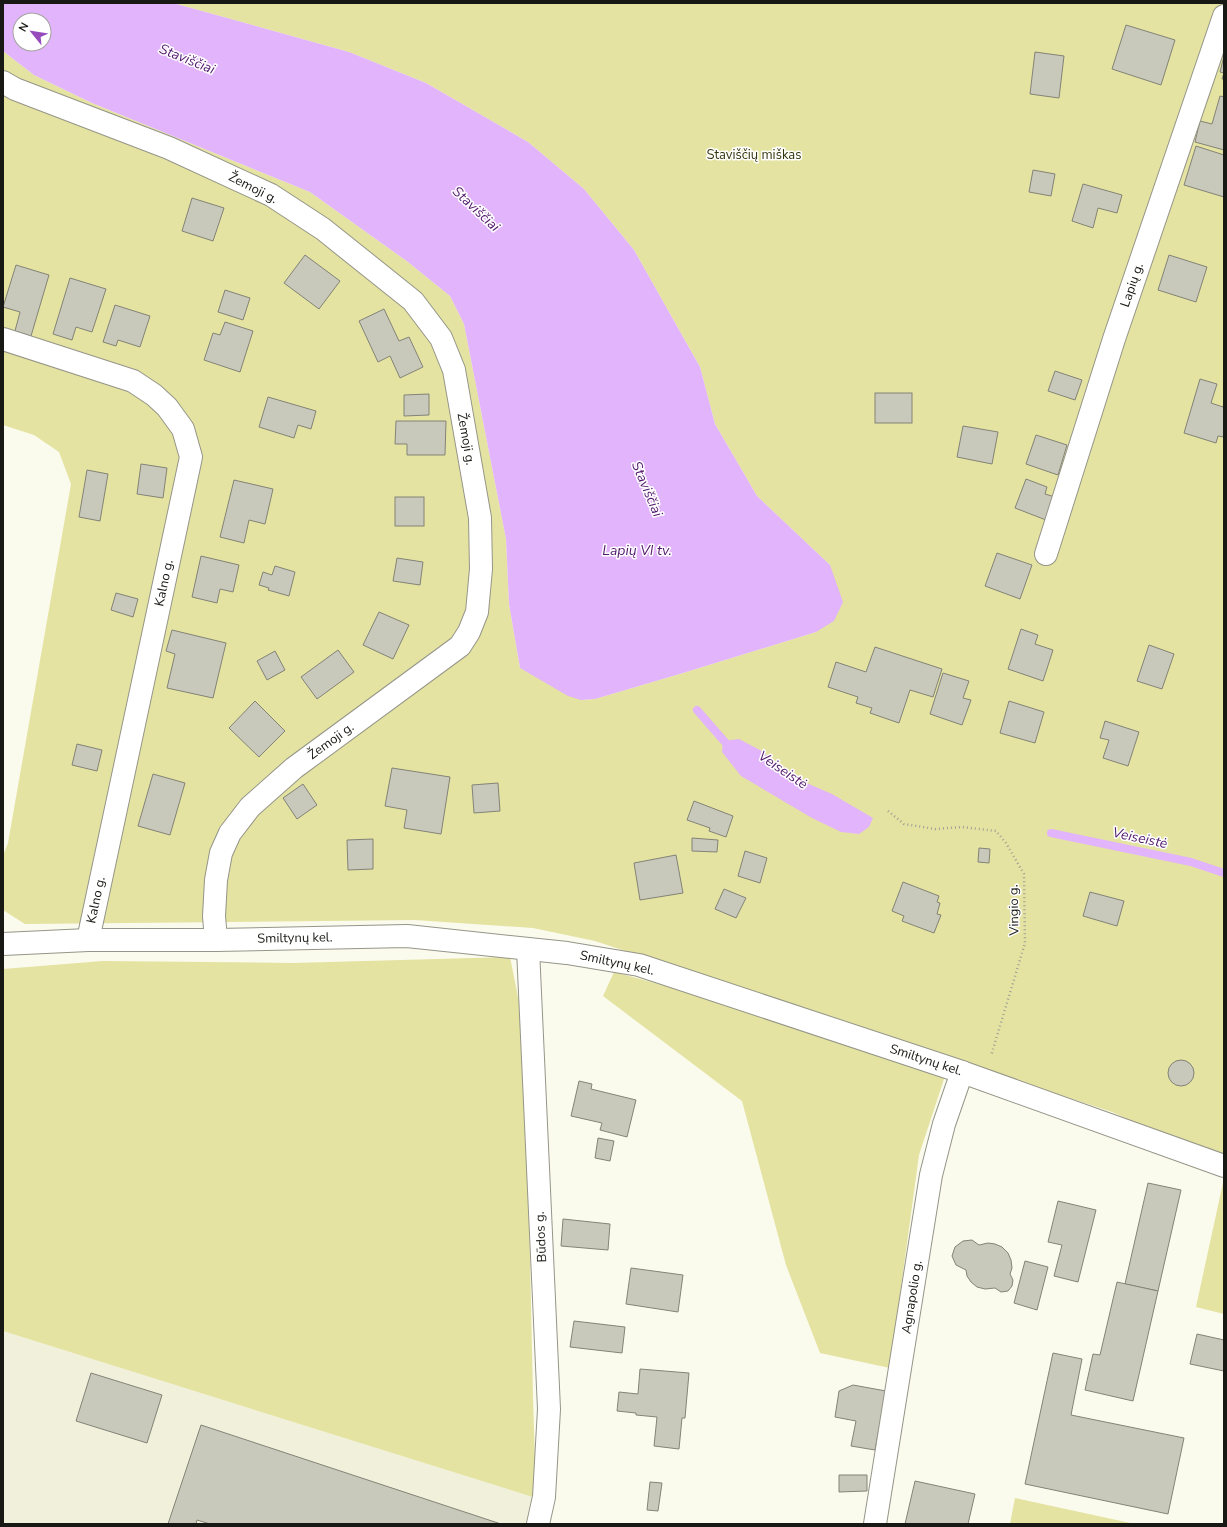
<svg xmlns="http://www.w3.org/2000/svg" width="1227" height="1527" font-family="'Nunito Sans',sans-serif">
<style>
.built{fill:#f0f0db}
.green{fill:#e4e3a1}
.water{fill:#e2b4fc;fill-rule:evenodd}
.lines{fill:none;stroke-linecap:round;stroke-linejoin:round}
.stream{stroke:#e2b4fc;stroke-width:8}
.building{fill:#c8c8bb;stroke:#838377}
.street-casing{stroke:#959589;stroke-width:24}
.path{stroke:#a0a096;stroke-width:2.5;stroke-dasharray:1 3;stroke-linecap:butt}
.street{stroke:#fff;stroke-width:22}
.labels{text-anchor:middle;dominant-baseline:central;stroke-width:3;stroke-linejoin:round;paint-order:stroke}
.park-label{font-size:13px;fill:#36340e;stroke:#fff}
.street-label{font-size:13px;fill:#181814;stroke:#fff}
.water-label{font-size:14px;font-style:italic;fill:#52196c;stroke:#fff}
</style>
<rect width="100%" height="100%" fill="#fafaed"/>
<!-- built -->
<polygon class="built" points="3,1331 536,1498 531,1524 3,1524"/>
<!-- green -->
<g class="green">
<polygon points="173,3 1224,3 1224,1159 1183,1144 1112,1112 595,941 533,928 415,920 25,924 3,910 3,856 8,843 71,484 59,452 34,435 3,425 3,51 34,75 92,103 310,192 408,262 450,296 464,324 506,539 509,604 520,668 582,700 595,699 683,673 816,632 830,565 757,496 715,424 700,367 634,250 584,189 528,142 426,83 349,52"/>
<polygon points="510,957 525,1032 533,1397 536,1498 3,1331 3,969 103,961 293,963"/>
<polygon points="614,972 715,999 946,1073 919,1155 890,1368 820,1353 786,1265 742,1101 603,996"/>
<polygon points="1224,1178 1224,1314 1196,1307"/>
<polygon points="1015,1498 1135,1524 1010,1524"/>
</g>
<!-- water -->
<g class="water">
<path d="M 3,3 L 173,3 L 349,52 L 426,83 L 528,142 L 584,189 L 634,250 L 700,367 L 715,424 L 757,496 L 830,565 L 843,602 L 834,621 L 816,632 L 683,673 L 595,699 L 581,700 L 568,696 L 520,668 L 509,604 L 506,539 L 464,324 L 450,296 L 408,262 L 310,192 L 92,103 L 34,75 L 3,51 ZM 20,20 L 44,20 L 44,44 L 20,44 Z"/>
<polygon points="739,739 760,750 795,778 832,794 873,818 869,827 859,834 841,832 812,818 741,776 722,752 723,741"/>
</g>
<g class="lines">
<!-- stream -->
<g class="stream">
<polyline points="697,710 731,749"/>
<polyline points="1051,833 1191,862 1224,873"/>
</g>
</g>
<!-- building -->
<g class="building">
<polygon points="1126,25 1175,40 1161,85 1112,69"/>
<polygon points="1035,52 1064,56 1059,98 1030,94"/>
<polygon points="1224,56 1224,79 1222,79 1224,73 1220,72"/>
<polygon points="1220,96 1224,97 1224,150 1195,142 1200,121 1212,124"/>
<polygon points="1196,146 1224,155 1224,197 1184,185"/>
<polygon points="1033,170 1055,174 1051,196 1029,192"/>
<polygon points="1083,184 1122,195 1117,213 1098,208 1093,228 1072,221"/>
<polygon points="192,198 224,208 213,241 182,231"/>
<polygon points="305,255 340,281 319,309 284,283"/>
<polygon points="1169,255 1207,267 1196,302 1158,290"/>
<polygon points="16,265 49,275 31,336 15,331 20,312 3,307"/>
<polygon points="70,278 106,289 92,332 76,327 72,340 53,334"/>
<polygon points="225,290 250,298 243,320 218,312"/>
<polygon points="115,305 150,316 140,347 118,340 116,346 103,342"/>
<polygon points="384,309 399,341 409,337 423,367 400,378 390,356 378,362 359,321"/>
<polygon points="225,322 253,331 240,372 204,360 213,333 220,335"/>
<polygon points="1055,371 1082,380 1075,400 1048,391"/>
<polygon points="1200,379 1217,384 1211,403 1223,407 1224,403 1224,437 1218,436 1216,443 1184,433"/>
<rect x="875" y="393" width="37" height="30"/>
<polygon points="429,394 429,415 404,416 404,395"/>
<polygon points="268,397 316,411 311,429 298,425 294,438 259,427"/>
<polygon points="396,421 446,421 445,455 407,455 407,444 395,444"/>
<polygon points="963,426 998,432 992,464 957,457"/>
<polygon points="1036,435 1067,445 1058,475 1026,464"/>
<polygon points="141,464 167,468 163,498 137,494"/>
<polygon points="87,470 108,474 100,521 79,517"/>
<polygon points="1026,479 1047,487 1045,494 1055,497 1046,520 1015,508"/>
<polygon points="234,480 273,489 265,524 249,520 244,543 220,537"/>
<rect x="395" y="497" width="29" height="29"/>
<polygon points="997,553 1032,565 1020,599 985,586"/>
<polygon points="201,556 239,565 233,592 220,589 217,603 192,597"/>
<polygon points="397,558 423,562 420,585 393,581"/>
<polygon points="275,566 295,572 289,596 268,590 269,588 259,585 263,572 272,575"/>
<polygon points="116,593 138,599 133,617 111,610"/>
<polygon points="379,612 409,625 393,659 363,645"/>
<polygon points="1021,629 1038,635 1035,644 1053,650 1043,681 1008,669"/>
<polygon points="172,630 226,643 213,698 167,688 175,654 166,651"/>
<polygon points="1149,645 1174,654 1162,689 1137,681"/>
<polygon points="875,647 942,669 933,697 910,690 899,723 870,713 872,708 856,703 858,697 828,687 836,662 866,672"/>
<polygon points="338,650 354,672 317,699 301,677"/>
<polygon points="275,651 285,670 267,680 257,661"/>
<polygon points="943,673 969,681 963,698 971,700 962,725 930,714"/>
<polygon points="255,701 285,731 259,757 229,728"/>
<polygon points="1009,701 1044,712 1035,743 1000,733"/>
<polygon points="1105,721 1139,732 1128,766 1103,758 1109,740 1100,738"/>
<polygon points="77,744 102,750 97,771 72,765"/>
<polygon points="392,768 450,777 441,834 404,828 407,810 385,806"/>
<polygon points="153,774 185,783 170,835 138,826"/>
<polygon points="498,783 500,811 474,813 472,785"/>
<polygon points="303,784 317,805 297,819 283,798"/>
<polygon points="694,801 733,816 726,837 709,831 710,828 687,820"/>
<polygon points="692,838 718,840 717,852 692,851"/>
<polygon points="373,839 373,869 348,870 347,840"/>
<polygon points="979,848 990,849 989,863 978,862"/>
<polygon points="745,851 767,858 760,883 738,876"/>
<polygon points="676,855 683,893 640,900 634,863"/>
<polygon points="903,882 939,896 937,902 940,903 937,914 941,915 934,933 902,921 904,916 892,911"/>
<polygon points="724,889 746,898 736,918 715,909"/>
<polygon points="1090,892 1124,901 1117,926 1083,916"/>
<circle cx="1181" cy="1073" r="13"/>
<polygon points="579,1081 592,1084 591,1089 636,1100 627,1137 600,1130 602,1123 571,1116"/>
<polygon points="598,1138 614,1141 610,1161 595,1158"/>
<polygon points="1148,1183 1181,1190 1158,1291 1125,1284"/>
<polygon points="1058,1201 1096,1210 1078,1282 1054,1276 1062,1245 1048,1242"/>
<polygon points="563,1219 610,1224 608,1250 561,1246"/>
<polygon points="972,1240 979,1245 988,1243 995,1244 1002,1247 1008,1253 1011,1260 1012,1268 1010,1274 1013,1280 1012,1286 1008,1291 1001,1292 995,1288 985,1289 977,1287 971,1282 967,1276 966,1270 956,1265 952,1256 955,1247 963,1241"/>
<polygon points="1025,1261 1048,1267 1037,1310 1014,1303"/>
<polygon points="631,1268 683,1275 678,1312 626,1304"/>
<polygon points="1117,1282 1158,1291 1133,1401 1085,1390 1093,1354 1100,1355"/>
<polygon points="574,1321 625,1327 622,1353 570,1347"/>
<polygon points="1197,1334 1224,1340 1224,1371 1190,1364"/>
<polygon points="1053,1353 1082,1359 1071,1415 1184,1438 1168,1514 1025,1484"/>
<polygon points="640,1369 689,1373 685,1418 682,1418 679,1449 654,1446 657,1417 636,1415 636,1413 617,1411 619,1392 638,1394"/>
<polygon points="91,1373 162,1395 147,1443 76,1421"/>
<polygon points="853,1385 886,1391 875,1450 851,1446 856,1421 835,1417 839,1391"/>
<polygon points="201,1425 501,1524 210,1524 197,1520 196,1524 168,1524"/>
<polygon points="839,1475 867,1475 867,1491 839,1492"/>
<polygon points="915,1481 975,1494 968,1524 905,1524"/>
<polygon points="650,1482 662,1483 658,1511 647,1510"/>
</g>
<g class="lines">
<defs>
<g id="street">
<polyline points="3,82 15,89 169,148 271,195 323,229 413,301 441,338 454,370 480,518 481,569 477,612 469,632 460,646 294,768 250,807 230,833 221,853 216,880 214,916 216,940"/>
<polyline points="3,339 133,381 154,395 167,407 183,429 191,457 88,940"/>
<polyline points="1046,554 1114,339 1224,16"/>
<polyline points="3,944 88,940 216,940 407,936 567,953 639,965 962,1072 1224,1166"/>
<polyline points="528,949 549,1409 544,1497 538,1524"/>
<polyline points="875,1524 931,1175 944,1124 962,1072"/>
</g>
</defs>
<!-- street casing -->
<use href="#street" class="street-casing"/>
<!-- path -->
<polyline class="path" points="888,811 904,824 935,829 962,827 996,831 1006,843 1024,874 1025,943 991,1056"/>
<!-- street -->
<use href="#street" class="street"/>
</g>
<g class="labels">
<!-- park labels -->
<g class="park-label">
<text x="754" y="155">Staviščių miškas</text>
</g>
<!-- street labels -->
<g class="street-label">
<text transform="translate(253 188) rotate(27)">Žemoji g.</text>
<text transform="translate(1132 285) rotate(-71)">Lapių g.</text>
<text transform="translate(466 439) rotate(80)">Žemoji g.</text>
<text transform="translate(164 583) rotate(-78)">Kalno g.</text>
<text transform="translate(331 741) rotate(-36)">Žemoji g.</text>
<text transform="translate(96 900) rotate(-78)">Kalno g.</text>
<text transform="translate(1014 910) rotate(-91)">Vingio g.</text>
<text transform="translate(295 938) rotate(-1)">Smiltynų kel.</text>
<text transform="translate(617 963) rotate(12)">Smiltynų kel.</text>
<text transform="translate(926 1060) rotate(18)">Smiltynų kel.</text>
<text transform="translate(541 1237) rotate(-93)">Būdos g.</text>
<text transform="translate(912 1297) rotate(-81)">Agnapolio g.</text>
</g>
<!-- water labels -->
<g class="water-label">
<text transform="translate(187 59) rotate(22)">Staviščiai</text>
<text transform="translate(476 209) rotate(43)">Staviščiai</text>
<text transform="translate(647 489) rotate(67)">Staviščiai</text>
<text x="637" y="550">Lapių VI tv.</text>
<text transform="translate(783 770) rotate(34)">Veiseistė</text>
<text transform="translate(1140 838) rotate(12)">Veiseistė</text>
</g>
</g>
<!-- border -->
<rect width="1227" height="1527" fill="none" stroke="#181814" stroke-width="8"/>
<!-- north arrow -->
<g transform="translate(32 32) rotate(300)"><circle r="19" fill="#ffffff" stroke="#a3a3a1"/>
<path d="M0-3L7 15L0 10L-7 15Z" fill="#974abc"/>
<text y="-6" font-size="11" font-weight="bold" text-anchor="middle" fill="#181814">N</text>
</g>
</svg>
